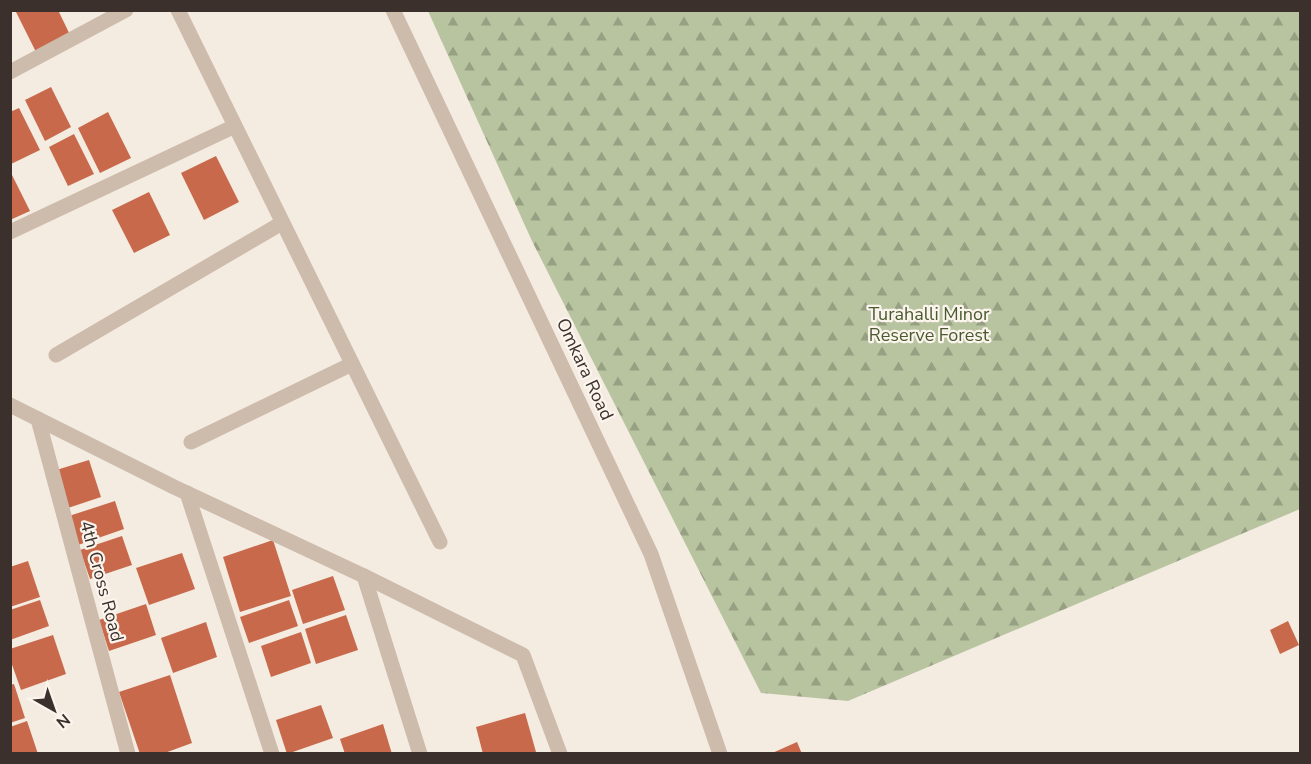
<svg xmlns="http://www.w3.org/2000/svg" width="1311" height="764" font-family="'Nunito Sans',sans-serif">
<style>
.forest{fill:url(#forest-firs)}
.building{fill:#c8694b}
.lines{fill:none;stroke-linecap:round;stroke-linejoin:round}
.minor{stroke:#cdbbac;stroke-width:15}
.tertiary{stroke:#cdbbac;stroke-width:15}
.labels{text-anchor:middle;dominant-baseline:central;stroke-width:4.5;stroke-linejoin:round;paint-order:stroke}
.park-label{font-size:18px;fill:#4a5a2e;stroke:#fbf5ee}
.street-label{font-size:18px;fill:#3b302b;stroke:#fbf5ee}
</style>
<defs>
<pattern id="forest-firs" width="22" height="20" patternUnits="userSpaceOnUse" patternTransform="scale(1.5)"><rect width="22" height="20" fill="#b8c4a0"/><path d="M5 1l3.5 6h-7zM16 11l3.5 6h-7z" fill="#97a083"/></pattern>
</defs>
<rect width="100%" height="100%" fill="#f4ebe1"/>
<!-- forest -->
<polygon class="forest" points="428,11 1300,11 1300,509 848,701 761,693 532,241"/>
<!-- building -->
<g class="building">
<polygon points="15,10 58,10 71,37 37,54"/>
<polygon points="51,87 71,127 45,141 25,100"/>
<polygon points="19,108 40,150 11,164 10,112"/>
<polygon points="108,112 131,158 100,173 78,128"/>
<polygon points="74,134 94,174 68,186 49,147"/>
<polygon points="216,156 239,202 204,220 181,173"/>
<polygon points="10,171 30,211 10,220"/>
<polygon points="149,192 170,235 134,253 112,210"/>
<polygon points="89,460 101,497 65,509 53,471"/>
<polygon points="115,501 124,529 78,545 69,516"/>
<polygon points="122,536 132,565 90,579 80,550"/>
<polygon points="273,540 291,596 240,612 223,557"/>
<polygon points="182,553 195,589 149,605 136,568"/>
<polygon points="28,561 40,597 10,607 10,567"/>
<polygon points="333,576 345,610 303,624 292,590"/>
<polygon points="40,600 49,626 10,640 10,610"/>
<polygon points="289,600 298,626 249,643 240,617"/>
<polygon points="146,604 156,635 109,651 99,620"/>
<polygon points="346,615 358,650 316,664 305,629"/>
<polygon points="1288,621 1299,645 1280,654 1270,630"/>
<polygon points="206,622 217,657 173,673 161,638"/>
<polygon points="301,632 311,663 271,677 261,646"/>
<polygon points="53,635 66,674 21,690 10,659 10,649"/>
<polygon points="170,675 192,743 162,754 140,754 119,692"/>
<polygon points="14,684 25,718 10,723 10,685"/>
<polygon points="321,705 333,738 287,754 276,720"/>
<polygon points="525,713 536,752 483,754 476,727"/>
<polygon points="27,721 38,754 10,754 10,727"/>
<polygon points="383,724 392,754 345,754 340,739"/>
<polygon points="797,742 802,754 770,754"/>
</g>
<g class="lines">
<!-- minor -->
<g class="minor">
<polyline points="178,10 440,542"/>
<polyline points="10,72 126,10"/>
<polyline points="10,232 235,126"/>
<polyline points="56,355 282,223"/>
<polyline points="10,405 174,487 364,576 523,655 560,754"/>
<polyline points="38,419 128,754"/>
<polyline points="191,442 352,364"/>
<polyline points="187,493 272,754"/>
<polyline points="364,576 420,754"/>
</g>
<!-- tertiary -->
<polyline class="tertiary" points="393,10 651,554 720,754"/>
</g>
<g class="labels">
<!-- park labels -->
<g class="park-label">
<text x="929" y="314">Turahalli Minor<tspan x="929" dy="21">Reserve Forest</tspan></text>
</g>
<!-- street labels -->
<g class="street-label">
<text transform="translate(585 369) rotate(65)">Omkara Road</text>
<text transform="translate(102 581) rotate(75)">4th Cross Road</text>
</g>
</g>
<!-- border -->
<rect width="1311" height="764" fill="none" stroke="#3b302b" stroke-width="24"/>
<!-- north arrow -->
<g transform="translate(54 710) rotate(140)" stroke="#fbf5ee" stroke-width="4.5" paint-order="stroke">
<path d="M0-4.5L10 22L0 15L-10 22Z" fill="#3b302b"/>
<text y="-9" font-size="16" font-weight="bold" text-anchor="middle" fill="#3b302b">N</text>
</g>
</svg>
